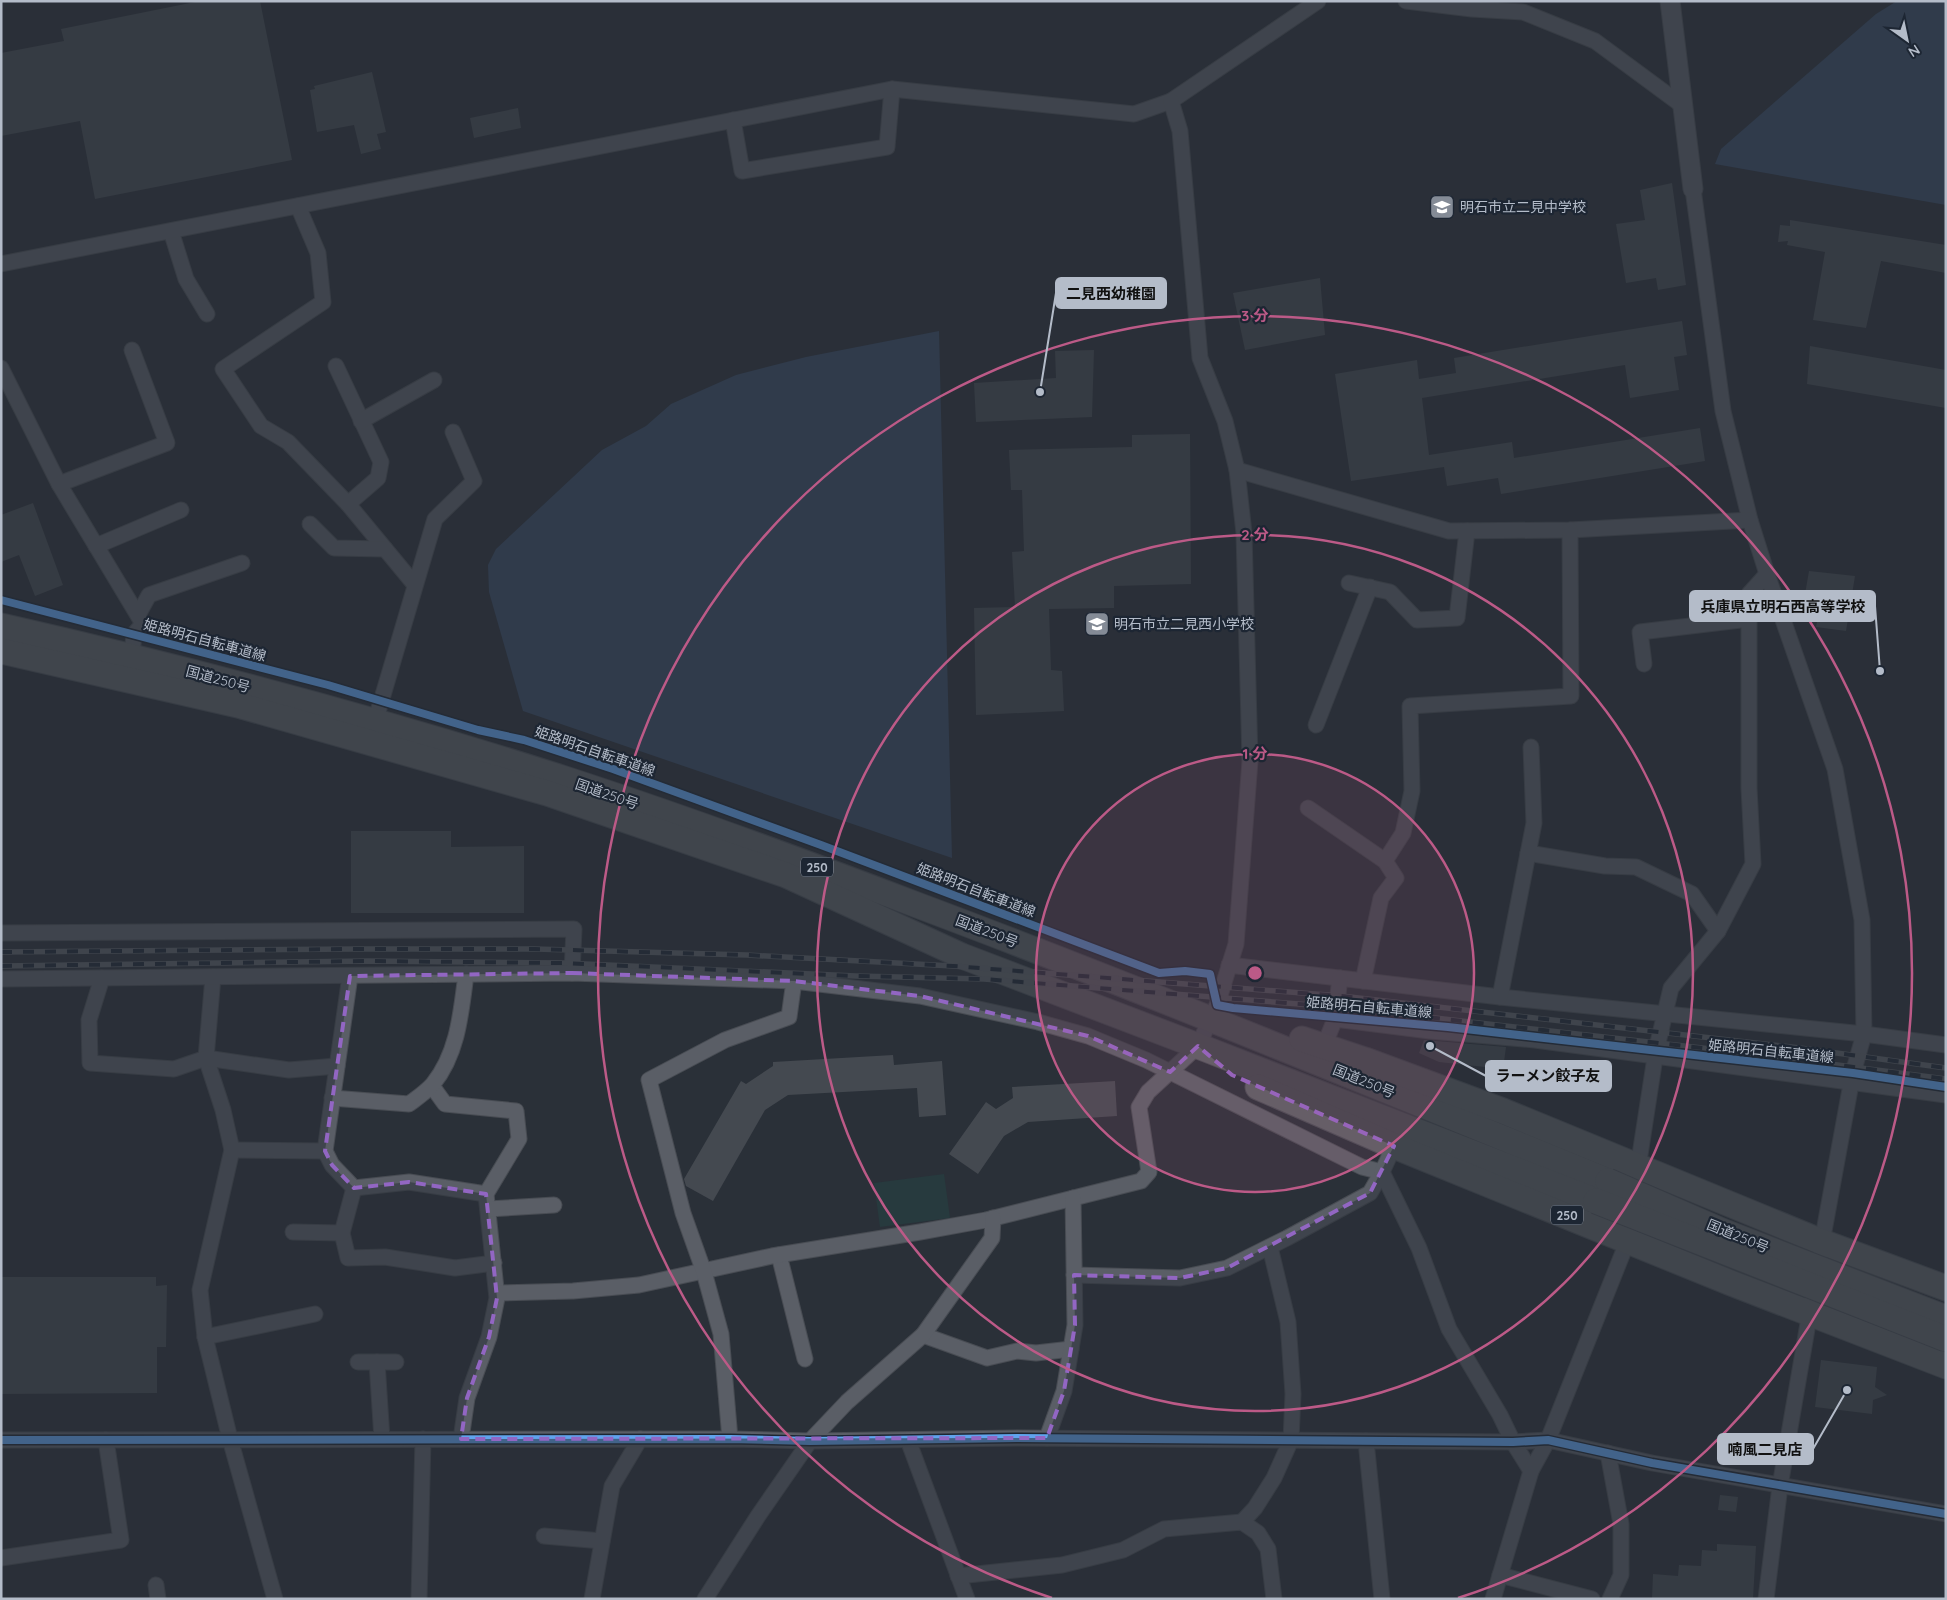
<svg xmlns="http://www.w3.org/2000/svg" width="1947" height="1600" font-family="Quicksand,'Noto Sans JP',sans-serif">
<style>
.green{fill:#273a3e}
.water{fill:#384963}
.building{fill:#444950}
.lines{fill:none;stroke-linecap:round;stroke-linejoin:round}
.minor-casing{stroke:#484c53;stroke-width:17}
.tertiary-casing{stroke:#484c53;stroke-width:21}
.trunk-casing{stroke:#474c53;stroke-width:27}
.minor{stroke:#5a5e66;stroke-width:15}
.tertiary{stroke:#5a5e66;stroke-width:19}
.trunk{stroke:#5b5f64;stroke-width:25}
.rail-casing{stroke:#595d64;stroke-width:5.5}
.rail{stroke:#1d2633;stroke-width:4;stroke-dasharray:11;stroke-linecap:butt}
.trunk-bridge-casing{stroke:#474c53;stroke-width:27;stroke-linecap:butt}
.trunk-bridge{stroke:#5b5f64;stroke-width:25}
.cycleway-casing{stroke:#1d2633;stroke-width:11}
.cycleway{stroke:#60a3ed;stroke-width:8}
.marked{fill:none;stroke:#9266c3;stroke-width:4;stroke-dasharray:10 6;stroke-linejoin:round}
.ring{fill:none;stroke:#bc5a87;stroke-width:2.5}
.labels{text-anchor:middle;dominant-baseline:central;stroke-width:4.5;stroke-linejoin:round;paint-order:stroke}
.shield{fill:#1d2633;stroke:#878f9c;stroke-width:1}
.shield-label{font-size:12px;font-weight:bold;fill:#b4bcc9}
.poi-label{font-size:14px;fill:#b4bcc9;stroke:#1d2633;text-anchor:start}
.street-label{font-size:14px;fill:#b4bcc9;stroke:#1d2633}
.centre{fill:#bc5a87;stroke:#1d2633;stroke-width:2.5}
.ring-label{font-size:15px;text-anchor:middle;font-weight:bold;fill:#bc5a87;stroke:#1d2633;stroke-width:4.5;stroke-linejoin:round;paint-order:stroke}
.leader{fill:none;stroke:#b4bcc9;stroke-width:2}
.callout-dot{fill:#b4bcc9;stroke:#1d2633;stroke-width:2}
.callout{fill:#b4bcc9;stroke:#b4bcc9;stroke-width:2}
.callout-label{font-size:15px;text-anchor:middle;font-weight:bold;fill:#111}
</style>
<rect width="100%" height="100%" fill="#2a3038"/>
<!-- green -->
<polygon class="green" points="944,1174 950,1218 880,1227 874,1183"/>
<!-- water -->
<g class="water">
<polygon points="1897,1 1946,1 1946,205 1715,164 1721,149 1876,14"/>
<polygon points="939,331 952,858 523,711 489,592 488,565 496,549 602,450 646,426 671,404 736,375 806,357"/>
</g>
<!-- building -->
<g class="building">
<polygon points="200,1 260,1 292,160 95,199 80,121 1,136 1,53 64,41 61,29"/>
<polygon points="372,72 386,132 377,134 381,149 361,154 354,125 317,132 310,90 315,89 314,86"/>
<polygon points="518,108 521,128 474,138 470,118"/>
<polygon points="1672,183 1686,285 1658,290 1656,278 1626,283 1616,224 1645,220 1640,190"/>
<polygon points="1790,220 1946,245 1946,273 1881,261 1866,328 1813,320 1825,252 1787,245 1788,241 1778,242 1780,225 1790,226"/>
<polygon points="1320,278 1325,335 1245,350 1233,293"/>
<polygon points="1682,321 1687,355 1674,357 1679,390 1630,398 1625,365 1422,398 1429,455 1512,442 1514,458 1700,428 1705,461 1501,494 1498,478 1447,486 1444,467 1351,481 1335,374 1417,360 1419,379 1456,373 1454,358"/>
<polygon points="1810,346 1946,370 1946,408 1807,384"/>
<polygon points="1094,350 1092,417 976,422 974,383 1056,378 1055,351"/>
<polygon points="1190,434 1191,584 1114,586 1114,608 1049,609 1051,670 1062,671 1064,711 976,715 974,608 1015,607 1012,552 1024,551 1022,490 1011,490 1009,450 1132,447 1132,435"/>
<polygon points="33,503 63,585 35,596 19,555 1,562 1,515"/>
<polygon points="1809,571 1855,576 1846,631 1816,627 1821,602 1804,600"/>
<polygon points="351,831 451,831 451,847 524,846 524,913 351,913"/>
<polygon points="1424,1040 1506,1047 1503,1069 1439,1062 1419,1053"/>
<polygon points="893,1055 894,1065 942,1061 946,1115 919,1117 917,1088 788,1095 765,1110 713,1201 686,1186 684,1179 741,1081 746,1084 773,1066 773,1062"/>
<polygon points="1115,1081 1117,1116 1028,1122 1004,1136 978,1174 949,1154 986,1102 996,1109 1013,1098 1012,1087"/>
<polygon points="1,1277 156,1277 156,1286 167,1285 166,1347 157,1347 157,1393 1,1394"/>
<polygon points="1821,1360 1877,1367 1875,1387 1887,1395 1873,1400 1872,1414 1815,1407"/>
<polygon points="1720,1495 1738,1497 1736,1512 1718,1510"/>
<polygon points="1717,1544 1756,1546 1753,1599 1652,1599 1653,1574 1678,1576 1679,1565 1701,1566 1702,1550 1717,1551"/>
</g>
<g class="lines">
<defs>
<g id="minor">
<polyline points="1406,1 1472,9 1523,12 1595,41 1683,106"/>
<polyline points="733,120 742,171 887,147 892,89"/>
<polyline points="1693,189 1723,411 1750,520 1767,574 1835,769 1862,920 1864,1034 1853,1073 1822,1242 1780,1486 1766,1599"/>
<polyline points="298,206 318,253 323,302 223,369 261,426 288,442 348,504 415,585"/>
<polyline points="171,231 186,279 207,314"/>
<polyline points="1,264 892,89 1134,114 1171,101 1318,1"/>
<polyline points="336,366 381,462 378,478 348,504"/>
<polyline points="1,368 59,484 143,624 134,634 132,655"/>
<polyline points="361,421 434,380"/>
<polyline points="1237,470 1449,531 1570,530 1750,520"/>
<polyline points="59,484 167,443 132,350"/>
<polyline points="310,524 334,548 385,549"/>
<polyline points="96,546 181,510"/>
<polyline points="1349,583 1390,592 1417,620 1457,618 1467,531"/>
<polyline points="138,615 149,595 242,563"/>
<polyline points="1644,664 1640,632 1749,619"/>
<polyline points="375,722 435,519 474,481 453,432"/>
<polyline points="1316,725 1370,587"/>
<polyline points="1308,808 1385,861 1396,878 1381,898 1363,981"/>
<polyline points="1528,853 1605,866 1636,867 1692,894 1718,931"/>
<polyline points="1385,861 1403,833 1412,791 1410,706 1571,696 1570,530"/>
<polyline points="1,933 574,929 572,973"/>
<polyline points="1229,965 1500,997 1864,1034 1946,1045"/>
<polyline points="350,976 325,1151 332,1165 354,1188 409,1182 486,1194"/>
<polyline points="213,977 206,1058 223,1110 232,1150 200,1290 205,1337 230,1439 275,1599"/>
<polyline points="102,978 89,1020 90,1063 174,1069 206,1058 289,1070 337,1066"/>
<polyline points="1,979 572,973 794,981 920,996 1038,1022 1088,1036 1146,1060 1362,1167 1382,1172 1370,1193 1287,1238 1227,1268 1180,1278 1074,1275"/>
<polyline points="1500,997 1534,823 1531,747"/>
<polyline points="1335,1019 1430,1031 1535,1040 1946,1095"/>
<polyline points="1324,1046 1335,1019 1340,978"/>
<polyline points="432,1086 445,1104 516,1111 519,1139 486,1194 497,1298 489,1337 467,1398 461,1439"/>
<path d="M 332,1098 L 409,1104 C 417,1098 426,1092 433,1084 C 458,1053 461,1013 466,974"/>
<polyline points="1394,1146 1382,1172 1419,1248 1449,1329 1500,1415 1513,1442 1531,1471"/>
<polyline points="232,1150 325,1151"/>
<polyline points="354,1188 342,1233 348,1258 385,1257 455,1268 494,1263"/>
<polyline points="1633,1200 1656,1051 1671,988 1718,931 1753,864 1749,788 1749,594 1767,574"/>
<polyline points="488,1209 554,1205"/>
<polyline points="293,1232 342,1233"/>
<polyline points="779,1255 805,1359"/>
<polyline points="497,1293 573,1291 639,1285 772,1256 920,1232 986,1220 1141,1181 1149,1172 1139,1107 1148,1092 1198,1046 1217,1005 1236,944 1250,761 1244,533 1237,470 1225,421 1200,358 1180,131 1171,101"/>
<polyline points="923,1335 987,1358 1017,1351 1036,1353 1071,1349"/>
<polyline points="205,1337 315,1314"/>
<polyline points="358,1362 396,1362"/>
<polyline points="377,1362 382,1439"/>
<polyline points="1047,1438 1064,1391 1075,1325 1073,1198"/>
<polyline points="730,1439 721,1334 704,1272 683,1213 649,1080 725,1040 789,1017 794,981"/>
<polyline points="1,1440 730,1439 810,1441 1017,1438 1513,1442 1548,1440 1652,1463 1946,1514"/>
<polyline points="908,1440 967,1599"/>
<polyline points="1366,1441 1382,1599"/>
<polyline points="1608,1453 1621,1524 1621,1575 1610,1599"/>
<polyline points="1242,1522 1255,1508 1274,1478 1291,1440 1293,1394 1288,1322 1270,1247"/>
<polyline points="544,1536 602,1541"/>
<polyline points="1,1558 121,1540 106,1440"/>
<polyline points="1500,1575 1592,1599"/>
<polyline points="958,1576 1062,1565 1123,1550 1164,1529 1242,1522 1258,1533 1268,1549 1274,1599"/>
<polyline points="156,1585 158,1599"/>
<polyline points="419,1599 423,1439"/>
<polyline points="592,1599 612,1486 640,1439"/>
<polyline points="705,1599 758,1516 810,1441 847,1402 923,1335 992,1238 993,1218"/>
<polyline points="1493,1599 1531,1471 1548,1440 1628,1240 1629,1233"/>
</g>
<polyline id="tertiary" points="1670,1 1693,189"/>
<g id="trunk">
<path d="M 1,626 C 190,669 378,719 562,778 C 682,817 799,860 917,905 C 1149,992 1378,1087 1608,1181"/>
<polyline points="1,651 238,705 547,793 786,875 962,956 1198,1046 1596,1201"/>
<polyline points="1302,1039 1365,1060 1503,1111 1822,1242 1946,1288"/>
<polyline points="1258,1087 1394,1146 1731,1283 1946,1366"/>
</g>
</defs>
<!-- minor casing -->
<use href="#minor" class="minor-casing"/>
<!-- tertiary casing -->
<use href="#tertiary" class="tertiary-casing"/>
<!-- trunk casing -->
<use href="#trunk" class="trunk-casing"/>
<!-- minor -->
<use href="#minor" class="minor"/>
<!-- tertiary -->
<use href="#tertiary" class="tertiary"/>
<!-- trunk -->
<use href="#trunk" class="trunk"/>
<defs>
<g id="rail">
<polyline points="1,952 356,949 535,949 747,955 953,966 1341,996 1800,1048 1946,1068"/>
<polyline points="1,966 368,961 563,963 856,976 984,979 1337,1007 1738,1052 1946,1079"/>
</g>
</defs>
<!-- rail casing -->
<use href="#rail" class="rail-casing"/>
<!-- rail -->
<use href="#rail" class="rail"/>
<defs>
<g id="trunk-bridge">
<polyline points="1608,1181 1722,1231 1946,1318"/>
<polyline points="1596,1201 1946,1339"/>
</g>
</defs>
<!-- trunk-bridge casing -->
<use href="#trunk-bridge" class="trunk-bridge-casing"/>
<!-- trunk-bridge -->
<use href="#trunk-bridge" class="trunk-bridge"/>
<defs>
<g id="cycleway">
<polyline points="1,600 328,685 478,730 524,740 613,769 821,845 1159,973 1185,971 1210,974 1217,1005 1233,1008 1448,1027 1853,1073 1946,1087"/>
<polyline points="1,1440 730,1439 810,1441 1017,1438 1513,1442 1548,1440 1652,1463 1946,1514"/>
</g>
</defs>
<!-- cycleway casing -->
<use href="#cycleway" class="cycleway-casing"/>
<!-- cycleway -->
<use href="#cycleway" class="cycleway"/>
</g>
<!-- marked area -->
<path d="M0 0H1947V1600H0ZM 572,973 L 794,981 L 920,996 L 1088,1036 L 1170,1072 L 1198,1046 L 1232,1075 L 1394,1146 L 1370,1193 L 1227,1268 L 1180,1278 L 1074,1275 L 1075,1325 L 1064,1391 L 1047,1438 L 461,1439 L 467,1398 L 489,1337 L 497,1298 L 486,1194 L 409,1182 L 354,1188 L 332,1165 L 325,1151 L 350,976 Z" fill="#2a3038" fill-opacity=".55" fill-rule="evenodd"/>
<path class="marked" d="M 572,973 L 794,981 L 920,996 L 1088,1036 L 1170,1072 L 1198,1046 L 1232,1075 L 1394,1146 L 1370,1193 L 1227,1268 L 1180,1278 L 1074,1275 L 1075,1325 L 1064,1391 L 1047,1438 L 461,1439 L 467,1398 L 489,1337 L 497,1298 L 486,1194 L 409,1182 L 354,1188 L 332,1165 L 325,1151 L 350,976 Z"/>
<!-- distance rings -->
<circle cx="1255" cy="973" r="219" fill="#bc5a87" fill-opacity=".12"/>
<g class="ring">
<circle cx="1255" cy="973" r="219"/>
<circle cx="1255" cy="973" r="438"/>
<path d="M1052 1598A657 657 0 1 1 1458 1598"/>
</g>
<!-- icons -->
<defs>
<symbol id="school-square" viewBox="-11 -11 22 22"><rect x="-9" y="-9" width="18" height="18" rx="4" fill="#848b96" stroke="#1d2633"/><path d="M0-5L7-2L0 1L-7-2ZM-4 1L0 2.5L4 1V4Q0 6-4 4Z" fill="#fff"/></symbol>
</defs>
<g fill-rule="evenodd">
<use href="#school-square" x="1428" y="193" width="28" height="28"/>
<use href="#school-square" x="1083" y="610" width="28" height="28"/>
</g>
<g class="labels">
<!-- shield labels -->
<g class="shield">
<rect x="801" y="857.5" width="32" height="19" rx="4"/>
<rect x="1551" y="1205.5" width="32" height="19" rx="4"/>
</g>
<g class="shield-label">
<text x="817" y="867">250</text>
<text x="1567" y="1215">250</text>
</g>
<!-- poi labels -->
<g class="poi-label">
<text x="1460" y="207">明石市立二見中学校</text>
<text x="1114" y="624">明石市立二見西小学校</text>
</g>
<!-- street labels -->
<g class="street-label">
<text transform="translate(205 640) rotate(15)">姫路明石自転車道線</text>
<text transform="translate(218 679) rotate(15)">国道250号</text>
<text transform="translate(595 751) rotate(19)">姫路明石自転車道線</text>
<text transform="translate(607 794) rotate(19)">国道250号</text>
<text transform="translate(976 890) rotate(21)">姫路明石自転車道線</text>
<text transform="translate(987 931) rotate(21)">国道250号</text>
<text transform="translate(1369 1007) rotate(5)">姫路明石自転車道線</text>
<text transform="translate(1771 1051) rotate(6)">姫路明石自転車道線</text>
<text transform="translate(1364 1081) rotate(22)">国道250号</text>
<text transform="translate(1738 1236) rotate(22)">国道250号</text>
</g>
</g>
<circle cx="1255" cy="973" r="8" class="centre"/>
<g class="ring-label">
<text x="1255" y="321">3 分</text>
<text x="1255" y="540">2 分</text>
<text x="1255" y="759">1 分</text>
</g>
<!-- callouts -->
<path class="leader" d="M1040 392L1056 293M1880 671L1875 606M1430 1046L1486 1076M1847 1390L1813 1449"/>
<g class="callout-dot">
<circle cx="1040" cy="392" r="5"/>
<circle cx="1880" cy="671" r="5"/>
<circle cx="1430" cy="1046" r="5"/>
<circle cx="1847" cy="1390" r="5"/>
</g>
<g class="callout">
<rect x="1056" y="278" width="110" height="30" rx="5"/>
<rect x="1690" y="591" width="185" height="30" rx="5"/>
<rect x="1486" y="1061" width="125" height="30" rx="5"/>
<rect x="1718" y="1434" width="95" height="30" rx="5"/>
</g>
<g class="callout-label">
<text x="1111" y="299">二見西幼稚園</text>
<text x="1783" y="612">兵庫県立明石西高等学校</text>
<text x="1548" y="1081">ラーメン餃子友</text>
<text x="1765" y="1455">喃風二見店</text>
</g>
<!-- border -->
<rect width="1947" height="1600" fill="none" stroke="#b4bcc9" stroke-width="5"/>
<!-- north arrow -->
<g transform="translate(1907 40) rotate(147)" stroke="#1d2633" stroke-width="4" paint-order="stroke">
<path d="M0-4L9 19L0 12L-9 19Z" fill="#b4bcc9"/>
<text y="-8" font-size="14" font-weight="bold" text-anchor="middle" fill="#b4bcc9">N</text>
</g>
</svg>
